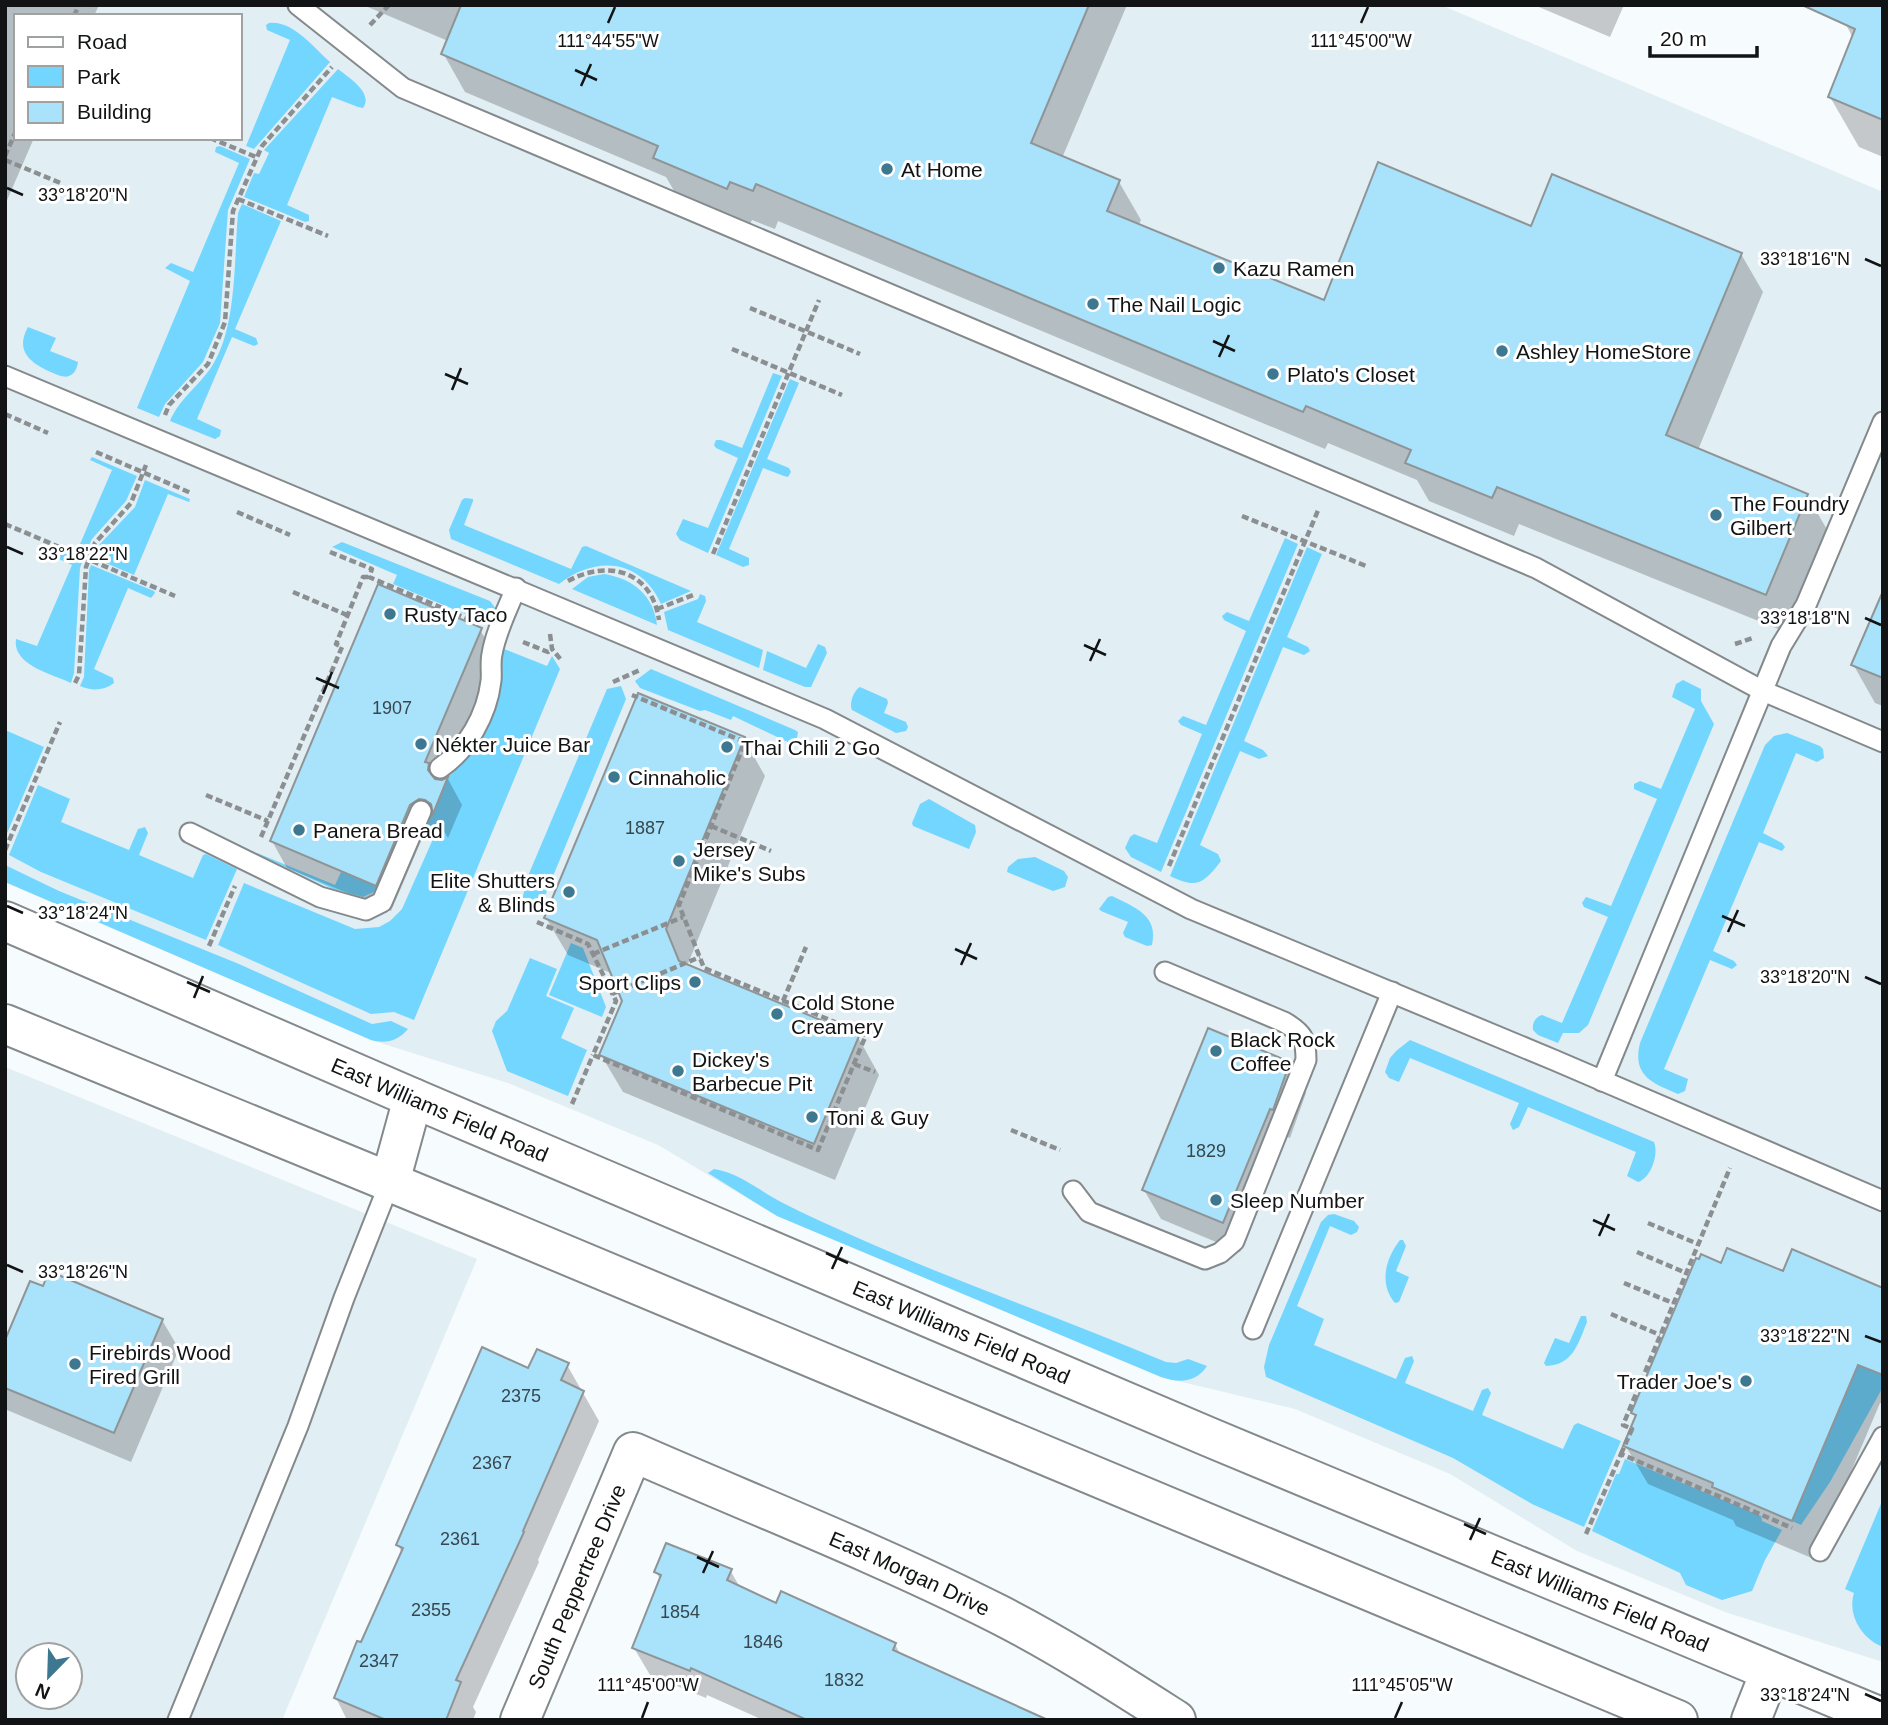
<svg xmlns="http://www.w3.org/2000/svg" width="1888" height="1725" font-family="Arial,sans-serif">
<style>
.built{fill:#e1eef3;fill-rule:evenodd}
.green{fill:#73d6ff}
.shadow{fill:#0003}
.building{fill:#a8e2fb;stroke:#8f9496;stroke-width:2}
.lines{fill:none;stroke-linecap:round;stroke-linejoin:round}
.lane-casing{stroke:#84898c;stroke-width:23}
.street-casing{stroke:#84898c;stroke-width:42}
.secondary-casing{stroke:#84898c;stroke-width:42}
.path{stroke:#8c8f91;stroke-width:4.5;stroke-dasharray:7 3.5;stroke-linecap:butt}
.lane{stroke:#fff;stroke-width:19}
.street{stroke:#fff;stroke-width:38}
.secondary{stroke:#fff;stroke-width:38}
.ticks{fill:none;stroke:#111314;stroke-width:2.5}
.poi-dot{fill:#3d7890;stroke:#fff;stroke-width:2.5}
.labels{text-anchor:middle;dominant-baseline:central;stroke-width:6;stroke-linejoin:round;paint-order:stroke}
.number-label{font-size:18px;fill:#37474e}
.poi-label{font-size:21px;fill:#111314;stroke:#fff;text-anchor:start}
.street-label{font-size:21px;fill:#111314;stroke:#fff}
.ticks-label{font-size:18px;text-anchor:middle;fill:#111314;stroke:#fff;stroke-width:6;stroke-linejoin:round;paint-order:stroke}
</style>
<rect width="100%" height="100%" fill="#f6fbfe"/>
<!-- built -->
<g class="built">
<path d="M 5,5 L 1441,5 L 1883,192 L 1883,1662 L 1725,1612 L 1577,1551 L 1450,1474 L 1295,1409 L 1161,1377 L 777,1216 L 658,1145 L 508,1083 L 371,1040 L 5,882 ZM 16,16 L 240,16 L 240,138 L 16,138 Z"/>
<path d="M 5,1067 L 477,1259 L 282,1720 L 5,1720 ZM 28,1655 L 70,1655 L 70,1697 L 28,1697 Z"/>
</g>
<!-- green -->
<g class="green">
<path d="M 269,23 C 293,20 314,48 330,62 L 254,149 L 246,146 L 290,40 L 267,30 L 266,25 Z"/>
<path d="M 338,69 C 348,77 374,93 363,108 L 358,107 L 332,97 L 287,205 L 309,215 L 309,221 L 305,222 L 244,197 L 254,173 L 259,174 L 269,153 L 264,150 Z"/>
<polygon points="220,146 250,159 228,210 220,323 203,362 165,404 159,417 137,408 190,281 165,268 171,263 193,272 239,163 215,152 216,147"/>
<path d="M 242,204 L 281,221 L 235,329 L 256,338 L 258,344 L 254,346 L 232,337 L 197,419 L 221,430 L 220,436 L 215,439 L 170,421 C 179,399 199,386 212,366 C 237,328 234,258 238,213 Z"/>
<path d="M 28,327 L 56,338 L 50,351 L 78,362 C 77,368 75,374 69,376 C 64,378 58,375 53,373 C 32,364 14,352 28,327 Z"/>
<polygon points="773,373 782,376 708,553 680,540 676,534 683,519 708,528 738,458 716,448 714,445 716,440 721,440 742,448"/>
<polygon points="790,379 799,383 767,459 789,468 791,472 788,477 784,476 763,468 729,549 749,558 749,565 743,567 716,555"/>
<polygon points="92,457 137,476 126,501 92,539 85,554 77,551 112,470 90,460"/>
<polygon points="145,480 190,499 189,502 168,494 134,575 94,558 100,544 135,507"/>
<path d="M 465,498 L 473,499 L 473,501 L 464,525 L 571,569 L 582,547 L 586,546 L 691,591 L 661,604 C 641,559 596,555 559,584 L 451,539 L 449,530 L 462,500 Z"/>
<polygon points="1285,538 1298,544 1161,872 1131,857 1125,848 1130,837 1134,834 1157,843 1202,734 1181,725 1178,721 1183,716 1206,725 1246,631 1224,620 1222,616 1227,612 1249,621"/>
<polygon points="342,542 490,601 496,609 492,623 482,621 393,584 397,575 332,547"/>
<path d="M 1307,547 L 1322,554 L 1287,637 L 1308,647 L 1310,651 L 1304,655 L 1283,647 L 1244,741 L 1263,750 L 1268,756 L 1259,759 L 1240,751 L 1200,845 L 1218,854 L 1221,861 C 1203,884 1197,889 1170,876 Z"/>
<path d="M 51,548 L 83,560 L 80,568 L 74,673 L 71,683 C 52,674 12,665 16,639 L 37,646 L 72,565 L 50,555 Z"/>
<path d="M 91,565 L 154,591 L 155,593 L 151,598 L 128,588 L 94,669 L 113,678 L 114,683 C 103,691 92,691 80,686 L 84,677 L 89,570 Z"/>
<path d="M 604,574 C 634,579 653,595 657,625 L 572,589 L 588,577 Z"/>
<polygon points="700,594 705,596 706,601 697,622 763,650 759,668 668,630 664,612 698,599"/>
<polygon points="818,644 825,647 827,653 811,687 805,687 763,670 767,651 806,668"/>
<polygon points="504,649 547,666 552,656 560,669 414,1020 394,1012 371,1014 218,945 244,883 355,929 379,927 390,921 402,909 437,830 427,825 448,777 474,749 489,720 499,692 501,655"/>
<polygon points="651,669 795,730 798,732 797,738 790,743 733,716 731,720 705,710 700,711 640,688 635,681"/>
<path d="M 1683,680 L 1701,689 L 1701,701 L 1714,724 L 1588,1025 L 1579,1033 L 1563,1033 L 1558,1043 L 1538,1035 L 1533,1030 C 1532,1024 1535,1017 1542,1015 L 1562,1023 L 1608,917 L 1584,907 L 1582,903 L 1586,897 L 1589,898 L 1611,906 L 1657,799 L 1634,789 L 1634,784 L 1640,781 L 1661,789 L 1695,709 L 1672,697 L 1676,684 Z"/>
<polygon points="621,686 626,699 537,915 520,908 528,876 607,689"/>
<path d="M 860,687 L 887,699 L 888,703 L 884,713 L 906,722 L 908,727 L 906,731 L 896,733 L 852,710 C 849,703 854,690 860,687 Z"/>
<polygon points="5,730 44,747 5,838"/>
<path d="M 1787,733 L 1820,746 L 1823,749 L 1824,758 L 1817,762 L 1796,753 L 1763,833 L 1782,843 L 1785,847 L 1782,851 L 1759,842 L 1713,951 L 1734,961 L 1737,965 L 1732,969 L 1710,960 L 1664,1069 L 1688,1079 L 1685,1091 L 1678,1094 C 1652,1083 1632,1076 1640,1043 L 1765,745 L 1774,736 Z"/>
<polygon points="38,785 70,799 61,822 129,850 138,829 145,827 148,833 139,855 193,878 203,855 206,854 237,869 206,940 41,872 9,855"/>
<polygon points="929,799 975,825 976,832 969,849 913,826 912,823 920,804"/>
<polygon points="391,843 399,847 380,887 374,892 363,897 333,889 257,854 257,853 335,885 341,872 376,886 391,852"/>
<polygon points="1035,857 1064,871 1068,877 1065,887 1053,891 1007,872 1008,867 1018,859"/>
<path d="M 5,865 L 59,891 L 239,964 L 372,1024 L 391,1021 L 408,1029 C 398,1041 386,1044 371,1040 L 5,882 Z"/>
<path d="M 1112,896 C 1134,907 1159,915 1152,945 L 1147,946 L 1125,937 L 1123,933 L 1128,922 L 1101,911 L 1099,909 L 1108,897 Z"/>
<polygon points="571,943 583,948 606,1007 602,1017 549,995"/>
<polygon points="530,958 557,969 546,996 574,1008 561,1038 587,1050 568,1096 507,1071 492,1031 496,1021 507,1011"/>
<path d="M 1410,1040 L 1654,1142 C 1659,1154 1651,1178 1638,1182 L 1627,1176 L 1636,1152 L 1528,1107 L 1519,1127 L 1513,1130 L 1510,1124 L 1519,1103 L 1410,1058 L 1399,1082 L 1389,1078 L 1385,1072 L 1390,1058 L 1396,1051 Z"/>
<path d="M 714,1169 C 740,1173 758,1190 781,1202 C 806,1215 832,1226 858,1238 C 959,1283 1064,1319 1166,1362 L 1176,1363 L 1188,1359 L 1207,1366 C 1196,1383 1179,1383 1161,1377 L 777,1216 L 708,1173 Z"/>
<polygon points="1334,1214 1354,1221 1359,1227 1357,1232 1351,1235 1330,1226 1297,1306 1324,1319 1314,1345 1396,1379 1405,1358 1412,1356 1414,1361 1405,1383 1473,1411 1482,1390 1488,1388 1491,1393 1482,1415 1563,1449 1574,1425 1578,1423 1621,1441 1584,1527 1532,1504 1453,1458 1266,1377 1264,1367 1269,1345 1321,1222 1328,1215"/>
<path d="M 1400,1240 L 1403,1240 L 1406,1246 L 1396,1271 L 1409,1277 L 1399,1302 L 1395,1303 C 1379,1284 1385,1259 1400,1240 Z"/>
<path d="M 1581,1316 L 1586,1316 L 1587,1322 C 1578,1344 1573,1365 1546,1366 L 1544,1363 L 1555,1338 L 1569,1343 Z"/>
<polygon points="1883,1359 1883,1387 1830,1482 1801,1525 1792,1521 1847,1391 1854,1363 1876,1373"/>
<polygon points="1625,1459 1761,1516 1762,1521 1782,1530 1765,1560 1752,1591 1722,1600 1686,1585 1680,1573 1592,1531 1616,1474 1619,1474"/>
<path d="M 1883,1499 L 1883,1647 C 1862,1639 1847,1615 1854,1593 L 1845,1589 Z"/>
</g>
<!-- shadow -->
<g class="shadow">
<polygon points="5,5 99,5 94,16 16,16 16,138 34,138 5,205"/>
<polygon points="363,5 1127,5 1062,158 1119,182 1141,220 1138,226 1325,302 1532,228 1741,254 1763,292 1698,450 1807,495 1829,533 1788,633 1519,524 1514,536 1429,501 1417,480 1328,443 1325,449 778,221 775,229 752,220 749,226 677,196 666,177 465,92 443,53 448,41"/>
<polygon points="1534,5 1624,5 1610,37"/>
<polygon points="1883,5 1883,157 1859,147 1830,97 1853,38 1845,23"/>
<polygon points="1883,594 1883,706 1875,703 1853,664"/>
<polygon points="480,630 496,656 443,782 448,779 462,805 448,838 441,826 434,825 425,832 391,911 287,868 272,841"/>
<polygon points="744,739 765,776 687,966 858,1037 879,1075 835,1180 623,1092 601,1055 624,1001 613,974 568,955 546,918"/>
<polygon points="1289,1064 1306,1093 1290,1138 1287,1137 1240,1252 1161,1219 1144,1190"/>
<polygon points="1722,1265 1883,1290 1883,1404 1880,1403 1814,1559 1736,1526 1733,1520 1648,1484 1625,1445 1637,1419 1633,1413"/>
<polygon points="162,1320 179,1349 131,1462 7,1410 5,1407 5,1344"/>
<polygon points="567,1365 599,1421 538,1560 539,1562 473,1707 476,1712 473,1720 347,1720 336,1698 402,1553 398,1545 529,1371"/>
<polygon points="730,1570 741,1589 777,1605 895,1644 901,1656 1036,1720 763,1720 707,1695 706,1698 650,1675 634,1648 661,1581 656,1572"/>
</g>
<!-- building -->
<g class="building">
<polygon points="461,5 1089,5 1031,143 1120,180 1107,211 1324,300 1378,162 1531,226 1552,174 1742,253 1666,435 1808,494 1766,595 1497,487 1492,498 1405,463 1411,450 1306,406 1303,412 756,184 753,191 730,182 727,189 653,158 658,146 441,54"/>
<polygon points="1802,5 1883,5 1883,120 1828,97 1855,29"/>
<polygon points="378,584 482,628 425,762 429,763 428,770 435,779 442,780 448,777 433,814 431,804 425,800 419,799 410,805 376,886 270,841"/>
<polygon points="1883,591 1883,678 1851,665"/>
<polygon points="638,693 745,737 666,929 679,961 859,1036 814,1144 599,1055 622,1001 597,940 544,918"/>
<polygon points="1208,1028 1290,1062 1273,1110 1270,1109 1223,1223 1142,1190"/>
<polygon points="1727,1248 1783,1271 1792,1249 1883,1288 1883,1375 1858,1365 1792,1521 1712,1487 1713,1483 1623,1446 1636,1415 1631,1413 1696,1258 1699,1259 1701,1254 1721,1263"/>
<polygon points="49,1271 163,1319 114,1433 5,1388 5,1340 30,1281 43,1286"/>
<polygon points="482,1347 528,1368 537,1349 569,1363 561,1380 584,1391 523,1531 524,1532 456,1680 461,1682 446,1720 386,1720 334,1698 357,1641 361,1642 403,1548 396,1545"/>
<polygon points="666,1543 732,1569 727,1580 776,1603 781,1591 896,1643 893,1650 1048,1720 807,1720 691,1668 690,1671 632,1648 661,1575 654,1572"/>
</g>
<g class="lines">
<defs>
<g id="lane">
<polyline points="298,5 403,88 1536,568 1763,691 1883,742"/>
<polyline points="5,376 825,719 1191,909 1554,1060 1883,1201"/>
<path d="M 440,768 C 467,750 487,715 491,681 C 492,673 490,663 492,654 C 496,631 507,610 516,588"/>
<polyline points="190,833 320,897 366,910 382,902 421,811"/>
<polyline points="1602,1081 1781,646 1806,605 1883,422"/>
<path d="M 1073,1191 L 1089,1212 L 1205,1259 L 1220,1253 L 1234,1241 L 1306,1060 C 1306,1039 1303,1033 1284,1022 L 1165,972"/>
<polyline points="1253,1329 1392,992"/>
<polyline points="1820,1551 1883,1437"/>
<polyline points="178,1720 298,1426 344,1298 390,1182"/>
</g>
<g id="street">
<path id="s1" d="M 520,1720 L 633,1452 C 754,1505 879,1554 998,1614 C 1059,1645 1118,1683 1176,1720"/>
<polyline points="1751,1720 1770,1672"/>
</g>
<g id="secondary">
<path id="s2" d="M 5,921 L 413,1098 L 1209,1437 L 1883,1718"/>
<polyline points="5,1024 492,1224 1678,1720"/>
<polyline points="390,1182 413,1098"/>
</g>
</defs>
<!-- lane casing -->
<use href="#lane" class="lane-casing"/>
<!-- street casing -->
<use href="#street" class="street-casing"/>
<!-- secondary casing -->
<use href="#secondary" class="secondary-casing"/>
<!-- path -->
<g class="path">
<polyline points="74,16 79,5"/>
<polyline points="370,25 389,5"/>
<polyline points="210,138 256,157"/>
<polyline points="5,156 16,131"/>
<polyline points="5,160 63,184"/>
<polyline points="238,199 328,236"/>
<polyline points="750,308 860,354"/>
<polyline points="732,349 842,395"/>
<polyline points="5,414 48,433"/>
<polyline points="165,415 169,405 208,364 225,322 233,211 262,146 332,67"/>
<polyline points="96,452 191,493"/>
<polyline points="237,512 290,535"/>
<polyline points="1242,516 1366,566"/>
<polyline points="5,524 175,596"/>
<polyline points="330,552 372,569 369,577 473,621"/>
<polyline points="713,554 819,300"/>
<path d="M 568,581 C 608,559 652,571 659,620"/>
<polyline points="293,592 347,615"/>
<polyline points="657,609 696,594"/>
<polyline points="550,634 552,649 562,661"/>
<polyline points="523,642 548,652 552,649"/>
<polyline points="1735,644 1753,638"/>
<polyline points="613,682 640,670"/>
<polyline points="75,683 79,675 86,567 95,543 131,503 146,465"/>
<polyline points="206,795 268,821"/>
<polyline points="711,826 771,851"/>
<polyline points="261,837 342,647 336,644 363,577 369,577"/>
<polyline points="5,850 60,722"/>
<polyline points="1169,866 1319,508"/>
<polyline points="537,922 588,944 616,1001 593,1055 818,1150 866,1035 704,968 679,905 745,742 632,695"/>
<polyline points="209,946 235,886"/>
<polyline points="593,954 683,917"/>
<polyline points="612,994 700,957"/>
<polyline points="783,1001 806,947"/>
<polyline points="854,1064 875,1072"/>
<polyline points="572,1104 593,1055"/>
<polyline points="1011,1130 1060,1150"/>
<polyline points="1648,1223 1698,1244"/>
<polyline points="1637,1252 1686,1273"/>
<polyline points="1624,1283 1673,1303"/>
<polyline points="1611,1314 1660,1335"/>
<polyline points="1621,1454 1632,1429 1623,1425 1730,1168"/>
<polyline points="1586,1534 1621,1454 1792,1528"/>
</g>
<!-- lane -->
<use href="#lane" class="lane"/>
<!-- street -->
<use href="#street" class="street"/>
<!-- secondary -->
<use href="#secondary" class="secondary"/>
</g>
<!-- ticks -->
<path class="ticks" d="M 608,23 L 615,7M 1361,23 L 1368,7M 575,70 L 597,80M 581,86 L 591,64M 7,188 L 23,195M 1865,259 L 1881,266M 1213,341 L 1235,351M 1219,357 L 1229,335M 445,374 L 468,384M 452,390 L 461,368M 7,547 L 23,554M 1865,618 L 1881,625M 1084,645 L 1106,655M 1090,661 L 1100,639M 316,678 L 339,688M 323,694 L 332,672M 7,906 L 23,913M 1722,916 L 1745,926M 1728,932 L 1738,910M 955,949 L 977,959M 961,965 L 971,943M 1865,977 L 1881,984M 187,982 L 210,992M 194,998 L 203,976M 1593,1220 L 1615,1230M 1599,1236 L 1609,1214M 826,1253 L 848,1263M 7,1265 L 23,1272M 832,1269 L 842,1247M 1865,1336 L 1881,1342M 1464,1524 L 1486,1534M 1470,1540 L 1480,1518M 697,1557 L 719,1567M 703,1573 L 713,1551M 1865,1694 L 1881,1701M 642,1718 L 648,1702M 1395,1718 L 1402,1702"/>
<!-- markers -->
<g class="poi-dot">
<circle cx="887" cy="169" r="7"/>
<circle cx="1219" cy="268" r="7"/>
<circle cx="1093" cy="304" r="7"/>
<circle cx="1502" cy="351" r="7"/>
<circle cx="1273" cy="374" r="7"/>
<circle cx="1716" cy="515" r="7"/>
<circle cx="390" cy="614" r="7"/>
<circle cx="421" cy="744" r="7"/>
<circle cx="727" cy="747" r="7"/>
<circle cx="614" cy="777" r="7"/>
<circle cx="299" cy="830" r="7"/>
<circle cx="679" cy="861" r="7"/>
<circle cx="569" cy="892" r="7"/>
<circle cx="695" cy="982" r="7"/>
<circle cx="777" cy="1014" r="7"/>
<circle cx="1216" cy="1051" r="7"/>
<circle cx="678" cy="1071" r="7"/>
<circle cx="812" cy="1117" r="7"/>
<circle cx="1216" cy="1200" r="7"/>
<circle cx="75" cy="1364" r="7"/>
<circle cx="1746" cy="1381" r="7"/>
</g>
<g class="labels">
<!-- number labels -->
<g class="number-label">
<text x="392" y="708">1907</text>
<text x="645" y="828">1887</text>
<text x="1206" y="1151">1829</text>
<text x="521" y="1396">2375</text>
<text x="492" y="1463">2367</text>
<text x="460" y="1539">2361</text>
<text x="431" y="1610">2355</text>
<text x="680" y="1612">1854</text>
<text x="763" y="1642">1846</text>
<text x="379" y="1661">2347</text>
<text x="844" y="1680">1832</text>
</g>
<!-- poi labels -->
<g class="poi-label">
<text x="901" y="169">At Home</text>
<text x="1233" y="268">Kazu Ramen</text>
<text x="1107" y="304">The Nail Logic</text>
<text x="1516" y="351">Ashley HomeStore</text>
<text x="1287" y="374">Plato's Closet</text>
<text x="1730" y="503">The Foundry<tspan x="1730" dy="24">Gilbert</tspan></text>
<text x="404" y="614">Rusty Taco</text>
<text x="435" y="744">Nékter Juice Bar</text>
<text x="741" y="747">Thai Chili 2 Go</text>
<text x="628" y="777">Cinnaholic</text>
<text x="313" y="830">Panera Bread</text>
<text x="693" y="849">Jersey<tspan x="693" dy="24">Mike's Subs</tspan></text>
<text x="555" y="880" text-anchor="end">Elite Shutters<tspan x="555" dy="24">&amp; Blinds</tspan></text>
<text x="681" y="982" text-anchor="end">Sport Clips</text>
<text x="791" y="1002">Cold Stone<tspan x="791" dy="24">Creamery</tspan></text>
<text x="1230" y="1039">Black Rock<tspan x="1230" dy="24">Coffee</tspan></text>
<text x="692" y="1059">Dickey's<tspan x="692" dy="24">Barbecue Pit</tspan></text>
<text x="826" y="1117">Toni &amp; Guy</text>
<text x="1230" y="1200">Sleep Number</text>
<text x="89" y="1352">Firebirds Wood<tspan x="89" dy="24">Fired Grill</tspan></text>
<text x="1732" y="1381" text-anchor="end">Trader Joe's</text>
</g>
<!-- street labels -->
<g class="street-label">
<text stroke="none"><textPath href="#s2" startOffset="474">East Williams Field Road</textPath></text>
<text stroke="none"><textPath href="#s2" startOffset="1041">East Williams Field Road</textPath></text>
<text stroke="none"><textPath href="#s1" startOffset="593">East Morgan Drive</textPath></text>
<text stroke="none"><textPath href="#s1" startOffset="145">South Peppertree Drive</textPath></text>
<text stroke="none"><textPath href="#s2" startOffset="1734">East Williams Field Road</textPath></text>
</g>
</g>
<g class="ticks-label">
<text x="608" y="47">111°44'55"W</text>
<text x="1361" y="47">111°45'00"W</text>
<text x="83" y="201">33°18'20"N</text>
<text x="1805" y="265">33°18'16"N</text>
<text x="83" y="560">33°18'22"N</text>
<text x="1805" y="624">33°18'18"N</text>
<text x="83" y="919">33°18'24"N</text>
<text x="1805" y="983">33°18'20"N</text>
<text x="83" y="1278">33°18'26"N</text>
<text x="1805" y="1342">33°18'22"N</text>
<text x="648" y="1691">111°45'00"W</text>
<text x="1402" y="1691">111°45'05"W</text>
<text x="1805" y="1701">33°18'24"N</text>
</g>
<!-- border -->
<rect width="1888" height="1725" fill="none" stroke="#111314" stroke-width="14"/>
<!-- legend -->
<rect x="14" y="14" width="228" height="126" fill="#ffffff" stroke="#a0a1a1" stroke-width="2"/>
<rect x="28" y="37" width="35" height="10" fill="#ffffff" stroke="#a0a1a1" stroke-width="2"/>
<text x="77" y="49" font-size="21" fill="#111314">Road</text>
<rect x="28" y="66" width="35" height="21" fill="#73d6ff" stroke="#a0a1a1" stroke-width="2"/>
<text x="77" y="84" font-size="21" fill="#111314">Park</text>
<rect x="28" y="102" width="35" height="21" fill="#a8e2fb" stroke="#a0a1a1" stroke-width="2"/>
<text x="77" y="119" font-size="21" fill="#111314">Building</text>
<!-- north arrow -->
<g transform="translate(49 1676) rotate(203)"><circle r="33" fill="#ffffff" stroke="#a0a1a1" stroke-width="2"/>
<path d="M0-5L12 26L0 18L-12 26Z" fill="#3d7890"/>
<text y="-10" font-size="19" font-weight="bold" text-anchor="middle" fill="#111314">N</text>
</g>
<!-- scale -->
<path d="M1650 46v10h107v-10" fill="none" stroke="#111314" stroke-width="3.5"/>
<text x="1660" y="46" font-size="21" fill="#111314" stroke="#ffffff" stroke-width="5" paint-order="stroke">20 m</text>
</svg>
